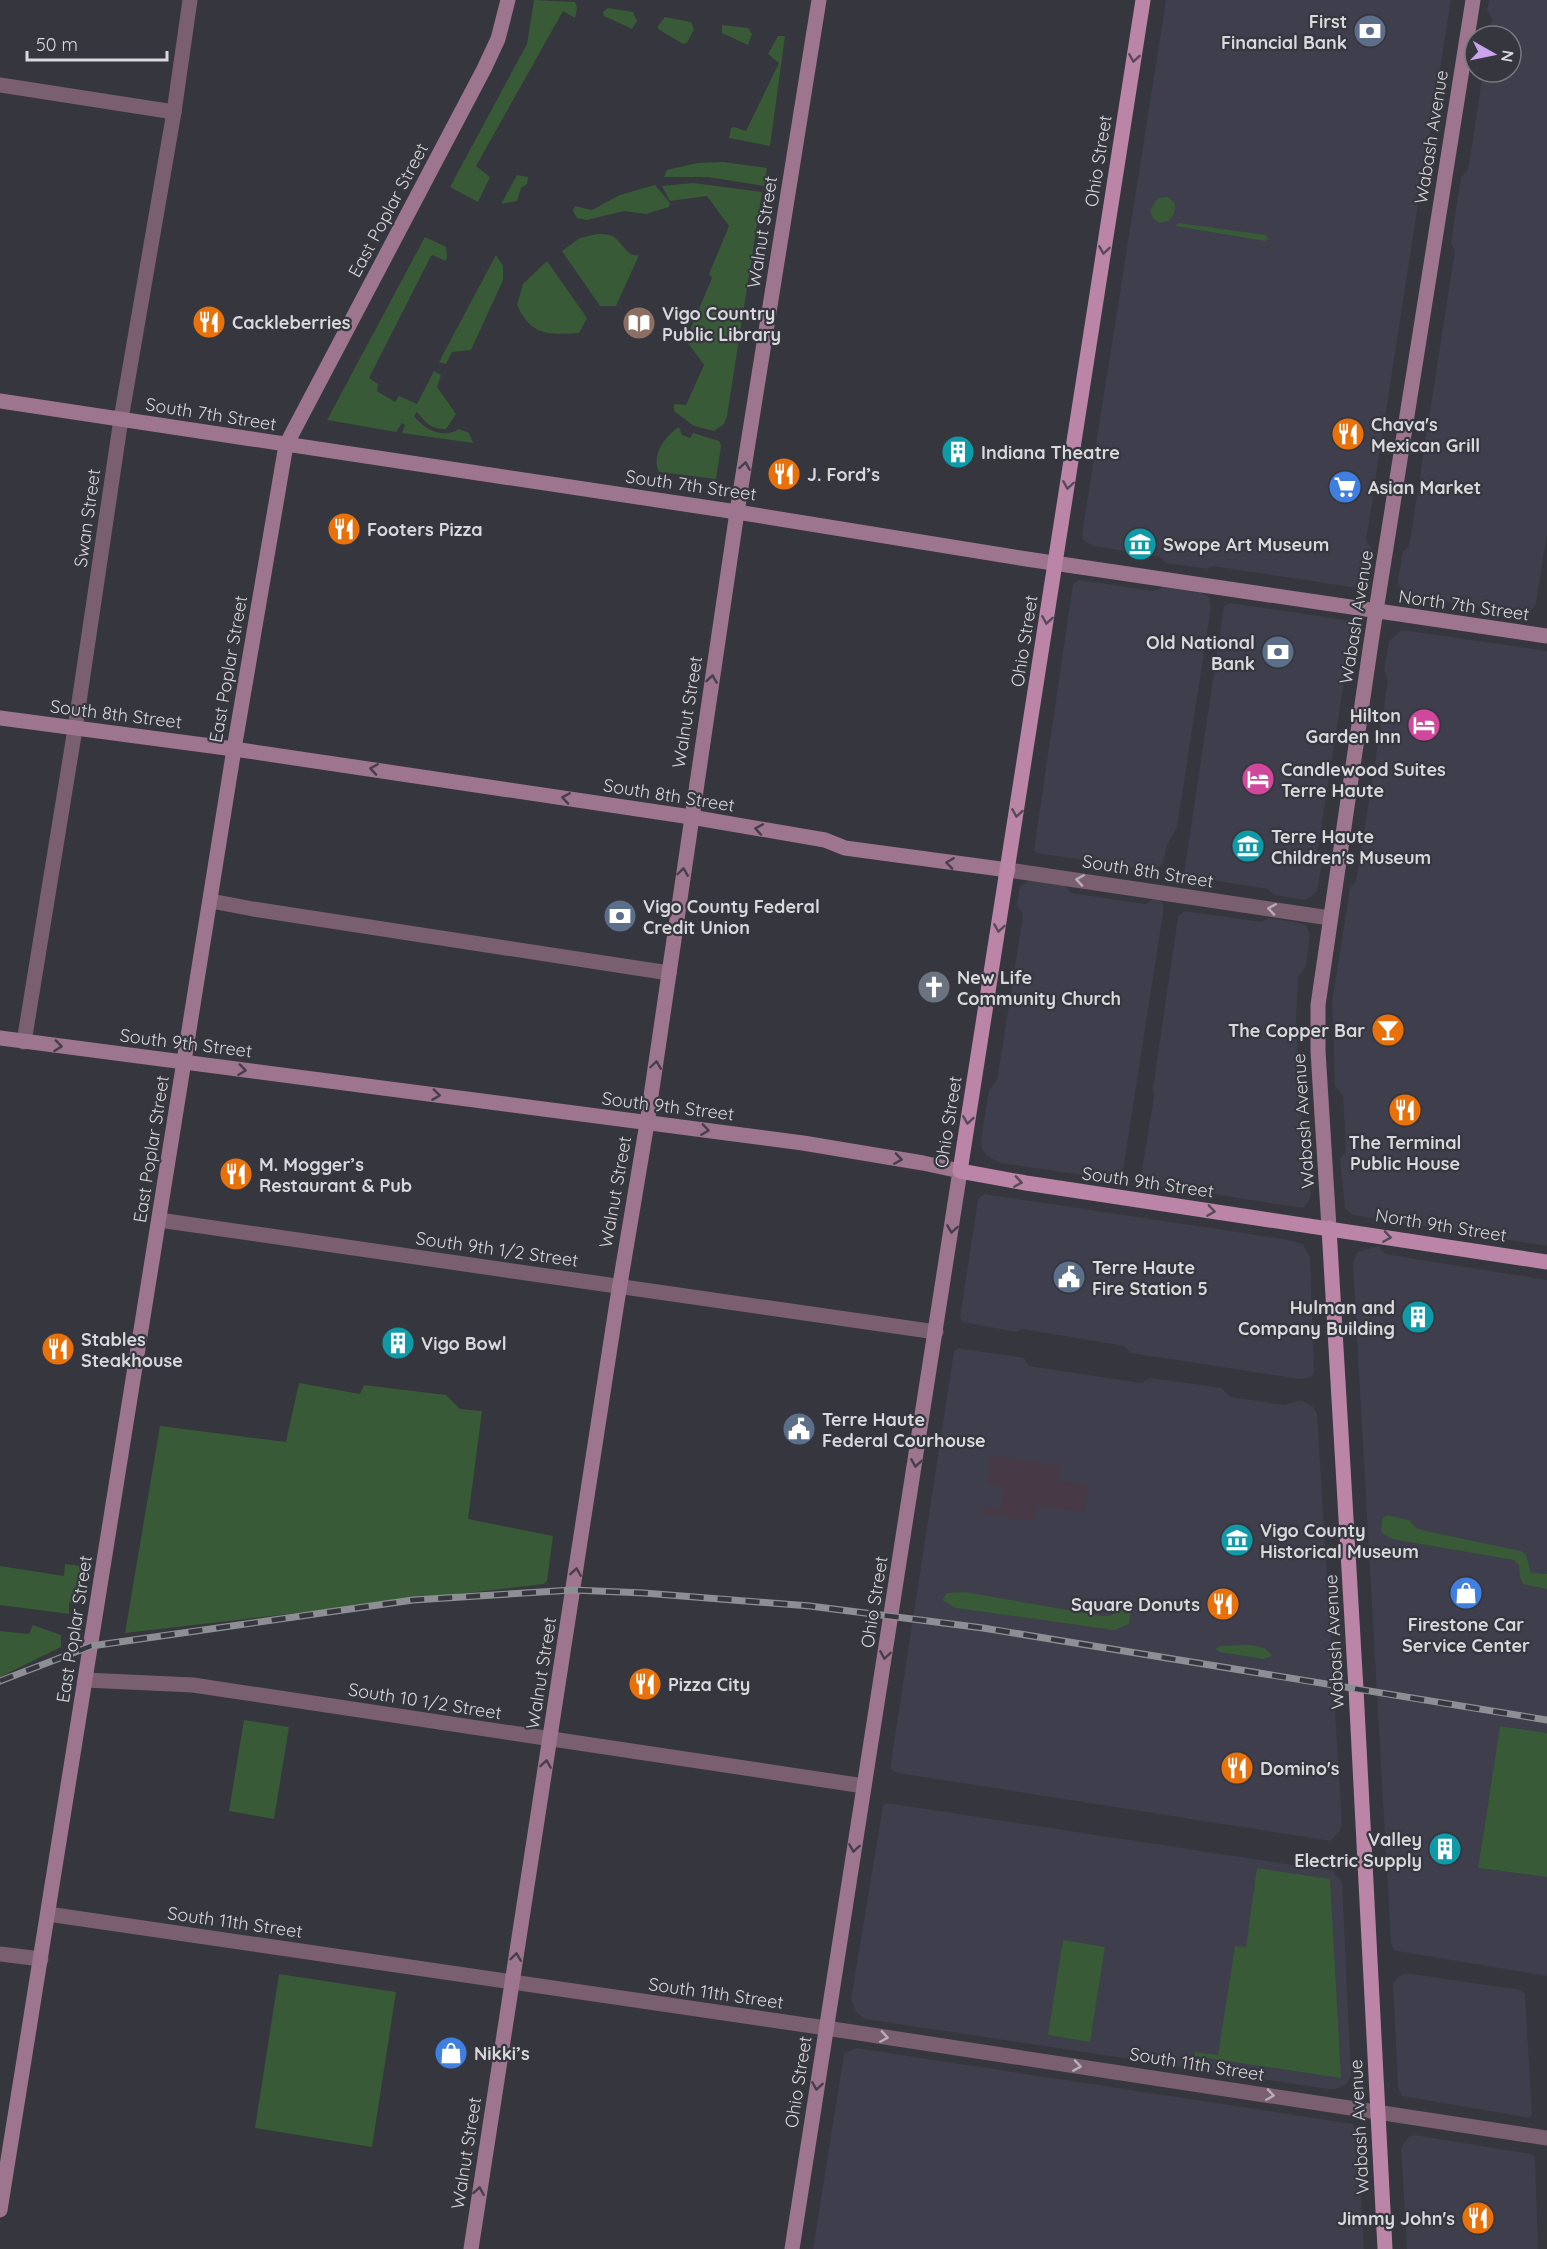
<svg xmlns="http://www.w3.org/2000/svg" width="1547" height="2249" font-family="Quicksand,sans-serif">
<style>
.built{fill:#3e3e4c}
.industrial{fill:#483946}
.green{fill:#385a36}
.lines{fill:none;stroke-linecap:round;stroke-linejoin:round}
.street{stroke:#7a5f70;stroke-width:15}
.secondary{stroke:#9e758f;stroke-width:15}
.primary{stroke:#ba85a7;stroke-width:15}
.rail-casing{stroke:#8e8e95;stroke-width:7}
.rail{stroke:#36363e;stroke-width:4.5;stroke-dasharray:14;stroke-linecap:butt}
.oneway{stroke:#574a58}
.oneway2{stroke:#463f4a}
.oneway3{stroke:#b7aeb7}
.labels{text-anchor:middle;dominant-baseline:central;stroke-width:4.5;stroke-linejoin:round;paint-order:stroke}
.poi-label{font-size:18px;font-weight:bold;fill:#d8d8dd;stroke:#36363e;text-anchor:start}
.street-label{font-size:18px;fill:#d8d8dd;stroke:#36363e}
</style>
<rect width="100%" height="100%" fill="#36363e"/>
<!-- built -->
<g class="built">
<polygon points="1166,0 1451,0 1425,163 1430,173 1426,199 1418,204 1366,541 1371,547 1366,577 1357,588 1212,566 1208,569 1166,563 1160,557 1093,546 1083,540 1082,534"/>
<polygon points="1489,0 1547,0 1547,533 1536,604 1528,614 1410,597 1405,595 1400,589 1398,579 1403,551 1409,547 1455,250 1451,243 1461,177 1468,171 1483,72 1511,72 1511,36 1489,36 1492,18 1487,10"/>
<polygon points="1079,580 1154,591 1163,587 1202,593 1209,597 1211,607 1177,827 1167,845 1163,863 1159,867 1149,870 1036,853 1034,850 1073,584"/>
<polygon points="1231,603 1351,621 1357,627 1353,666 1345,675 1317,855 1322,863 1317,891 1311,897 1305,900 1274,895 1268,889 1187,876 1184,873 1224,606"/>
<polygon points="1402,630 1547,651 1547,1246 1353,1215 1345,1209 1340,1159 1346,1152 1343,1096 1335,1086 1332,1002 1350,888 1356,882 1388,680 1384,670 1389,641"/>
<polygon points="1029,881 1064,885 1071,893 1146,904 1155,898 1160,900 1164,907 1122,1177 1117,1180 1000,1163 986,1155 982,1148 981,1140 989,1090 997,1081 1023,915 1017,905 1019,890 1022,885"/>
<polygon points="1184,911 1262,922 1268,918 1300,923 1305,925 1310,934 1306,967 1298,976 1296,1018 1304,1155 1309,1160 1311,1193 1309,1201 1303,1208 1146,1184 1143,1182 1141,1176 1154,1096 1153,1088 1178,917"/>
<polygon points="984,1194 1284,1239 1303,1244 1310,1257 1314,1373 1311,1377 1299,1379 1131,1353 1124,1346 1022,1329 1016,1332 963,1322 960,1318 978,1199"/>
<polygon points="1379,1246 1385,1254 1547,1280 1547,1733 1500,1726 1478,1868 1547,1877 1547,1976 1403,1952 1394,1950 1391,1944 1353,1267 1354,1260 1358,1252"/>
<polygon points="958,1348 1024,1358 1029,1366 1141,1383 1150,1378 1222,1388 1230,1397 1285,1405 1301,1400 1313,1407 1317,1413 1342,1825 1339,1832 1331,1841 898,1773 890,1769 954,1351"/>
<polygon points="887,1803 1332,1871 1342,1882 1351,2075 1347,2084 1336,2089 1328,2089 865,2019 857,2013 851,2000 883,1805"/>
<polygon points="1404,1974 1412,1974 1521,1990 1525,1994 1532,2113 1530,2118 1402,2096 1398,2088 1393,1983 1397,1978"/>
<polygon points="856,2048 1353,2124 1357,2132 1364,2249 813,2249 844,2054"/>
<polygon points="1415,2135 1531,2154 1535,2157 1538,2249 1407,2249 1401,2148 1409,2137"/>
</g>
<!-- industrial -->
<polygon class="industrial" points="991,1456 1061,1466 1059,1481 1088,1485 1084,1512 1037,1505 1034,1521 983,1513 984,1507 1001,1509 1005,1487 987,1484"/>
<!-- green -->
<g class="green">
<polygon points="534,0 575,2 577,8 575,18 563,11 476,166 490,177 478,202 450,187 527,44"/>
<polygon points="608,8 633,12 637,21 632,29 604,16 603,12"/>
<polygon points="665,17 691,22 694,29 687,43 683,44 658,29 658,26"/>
<polygon points="722,25 748,28 752,34 748,45 722,33"/>
<polygon points="778,36 785,36 770,146 729,138 731,128 734,127 746,131 779,63 768,54"/>
<polygon points="723,162 767,168 764,186 708,177 664,177 667,170 697,163"/>
<polygon points="517,175 528,177 527,184 521,188 517,201 501,204"/>
<polygon points="693,183 762,192 727,416 724,424 714,431 694,426 674,411 674,404 686,405 704,365 686,340 712,278 709,274 729,226 707,196 670,201 662,186"/>
<polygon points="655,185 670,203 669,207 646,214 624,211 587,220 577,218 573,211 575,206 592,210 620,195"/>
<polygon points="1168,197 1175,203 1174,213 1169,221 1159,223 1153,218 1150,211 1158,198"/>
<polygon points="1179,223 1266,235 1268,238 1265,241 1175,226"/>
<path d="M 597,234 C 602,234 608,234 612,236 C 623,241 626,258 639,255 L 616,306 L 600,306 L 562,251 L 580,238 Z"/>
<path d="M 425,237 L 446,247 L 447,258 L 445,261 L 433,255 L 431,256 L 369,378 L 378,384 L 377,391 L 395,402 L 399,396 L 417,404 L 434,371 L 441,375 L 437,387 L 456,414 L 446,429 C 431,429 427,424 417,412 L 414,416 C 424,430 444,439 459,429 L 469,433 L 473,443 L 402,433 L 405,425 L 402,423 L 396,432 L 327,420 Z"/>
<polygon points="496,255 503,266 503,280 471,350 452,352 446,364 439,362"/>
<path d="M 547,261 L 587,318 L 579,333 C 549,335 531,336 517,305 L 523,284 Z"/>
<path d="M 679,427 L 682,435 L 690,438 L 693,433 L 719,441 L 721,446 L 716,479 L 659,472 C 651,455 665,436 679,427 Z"/>
<polygon points="299,1383 360,1394 364,1385 446,1395 460,1409 482,1411 468,1519 553,1536 547,1581 544,1584 125,1633 160,1426 286,1442"/>
<polygon points="1387,1515 1409,1520 1416,1528 1426,1531 1521,1551 1526,1555 1531,1573 1547,1574 1547,1589 1523,1584 1520,1577 1519,1565 1514,1560 1392,1539 1381,1532 1382,1519"/>
<polygon points="65,1564 81,1566 76,1603 69,1602 69,1614 0,1605 0,1566 64,1576"/>
<polygon points="965,1592 1102,1616 1109,1616 1125,1609 1131,1611 1129,1624 1114,1630 956,1608 942,1600 947,1593"/>
<polygon points="33,1625 61,1635 61,1647 0,1677 0,1631 29,1634"/>
<path d="M 1247,1645 C 1258,1646 1266,1646 1272,1656 L 1263,1659 L 1220,1652 L 1215,1649 L 1220,1646 Z"/>
<polygon points="244,1720 289,1727 274,1819 229,1811"/>
<polygon points="1500,1726 1547,1733 1547,1877 1478,1868"/>
<polygon points="1257,1868 1330,1879 1341,2078 1194,2056 1195,2052 1218,2055 1235,1946 1246,1947"/>
<polygon points="1063,1940 1105,1947 1090,2042 1048,2035"/>
<polygon points="279,1974 396,1992 372,2147 255,2128"/>
</g>
<g class="lines">
<!-- street -->
<g class="street">
<polyline points="0,85 174,112"/>
<polyline points="1008,870 1330,918"/>
<polyline points="211,901 253,909 669,973"/>
<polyline points="24,1042 75,729 121,419 174,112 190,0"/>
<polyline points="159,1220 936,1332"/>
<polyline points="85,1680 193,1685 864,1786"/>
<polyline points="48,1914 826,2028 1547,2138"/>
<polyline points="0,1954 41,1959"/>
</g>
<!-- secondary -->
<g class="secondary">
<polyline points="0,401 737,512 1020,558 1547,636"/>
<polyline points="0,718 234,749 691,817 825,840 845,848 1008,870"/>
<polyline points="0,1038 803,1143 923,1163 960,1171 792,2249"/>
<polyline points="1329,1228 1318,1051 1318,1005 1372,636 1473,0"/>
<polyline points="0,2210 234,749 286,445 484,69 498,39 508,0"/>
<polyline points="471,2249 617,1302 647,1123 737,512 819,0"/>
</g>
<!-- primary -->
<g class="primary">
<polyline points="1143,0 960,1171 1026,1183 1547,1262"/>
<polyline points="1329,1228 1356,1689 1385,2249"/>
</g>
<defs>
<polyline id="rail" points="0,1681 91,1646 413,1600 573,1590 644,1593 810,1606 983,1628 1547,1720"/>
</defs>
<!-- rail casing -->
<use href="#rail" class="rail-casing"/>
<!-- rail -->
<use href="#rail" class="rail"/>
</g>
<!-- one-way arrows -->
<defs><path id="oneway-chevron" d="M-2-3.5L2.5 0L-2 3.5" fill="none" stroke-width="1.6" stroke-linecap="round" stroke-linejoin="round" transform="scale(1.5)"/></defs>
<g class="oneway">
<use href="#oneway-chevron" transform="translate(1134 58) rotate(99)"/>
<use href="#oneway-chevron" transform="translate(1104 250) rotate(99)"/>
<use href="#oneway-chevron" transform="translate(1068 485) rotate(99)"/>
<use href="#oneway-chevron" transform="translate(1047 620) rotate(99)"/>
<use href="#oneway-chevron" transform="translate(1017 813) rotate(99)"/>
<use href="#oneway-chevron" transform="translate(999 928) rotate(99)"/>
<use href="#oneway-chevron" transform="translate(968 1120) rotate(99)"/>
<use href="#oneway-chevron" transform="translate(1018 1182) rotate(9)"/>
<use href="#oneway-chevron" transform="translate(1211 1211) rotate(8)"/>
<use href="#oneway-chevron" transform="translate(1387 1237) rotate(9)"/>
</g>
<g class="oneway2">
<use href="#oneway-chevron" transform="translate(745 466) rotate(-81)"/>
<use href="#oneway-chevron" transform="translate(712 679) rotate(-81)"/>
<use href="#oneway-chevron" transform="translate(374 769) rotate(-171)"/>
<use href="#oneway-chevron" transform="translate(566 798) rotate(-171)"/>
<use href="#oneway-chevron" transform="translate(759 829) rotate(-170)"/>
<use href="#oneway-chevron" transform="translate(950 863) rotate(-172)"/>
<use href="#oneway-chevron" transform="translate(683 872) rotate(-82)"/>
<use href="#oneway-chevron" transform="translate(58 1046) rotate(7)"/>
<use href="#oneway-chevron" transform="translate(656 1065) rotate(-82)"/>
<use href="#oneway-chevron" transform="translate(242 1070) rotate(7)"/>
<use href="#oneway-chevron" transform="translate(436 1095) rotate(7)"/>
<use href="#oneway-chevron" transform="translate(705 1130) rotate(8)"/>
<use href="#oneway-chevron" transform="translate(898 1159) rotate(9)"/>
<use href="#oneway-chevron" transform="translate(952 1229) rotate(99)"/>
<use href="#oneway-chevron" transform="translate(916 1463) rotate(99)"/>
<use href="#oneway-chevron" transform="translate(576 1572) rotate(-81)"/>
<use href="#oneway-chevron" transform="translate(885 1655) rotate(99)"/>
<use href="#oneway-chevron" transform="translate(546 1764) rotate(-81)"/>
<use href="#oneway-chevron" transform="translate(854 1848) rotate(99)"/>
<use href="#oneway-chevron" transform="translate(516 1957) rotate(-82)"/>
<use href="#oneway-chevron" transform="translate(817 2086) rotate(99)"/>
<use href="#oneway-chevron" transform="translate(479 2191) rotate(-81)"/>
</g>
<g class="oneway3">
<use href="#oneway-chevron" transform="translate(1080 880) rotate(-171)"/>
<use href="#oneway-chevron" transform="translate(1272 909) rotate(-171)"/>
<use href="#oneway-chevron" transform="translate(884 2037) rotate(9)"/>
<use href="#oneway-chevron" transform="translate(1077 2066) rotate(9)"/>
<use href="#oneway-chevron" transform="translate(1270 2095) rotate(9)"/>
</g>
<!-- icons -->
<defs>
<symbol id="bank-disc" viewBox="-11 -11 22 22"><circle r="9.5" fill="#5c6f8a" stroke="#36363e"/><path d="M-6-4H6V4H-6ZM0-2.3a2.3 2.3 0 1 0 0 4.6a2.3 2.3 0 1 0 0-4.6Z" fill="#fff"/></symbol>
<symbol id="restaurant-disc" viewBox="-11 -11 22 22"><circle r="9.5" fill="#e8710a" stroke="#36363e"/><path d="M-5-6h1v4h1v-4h1v4h1v-4h1v5L-1.5 .5V6h-2V.5L-5-1ZM5-6V6H3V1.5H1.5Q1.5-4 5-6Z" fill="#fff"/></symbol>
<symbol id="library-disc" viewBox="-11 -11 22 22"><circle r="9.5" fill="#8d6e63" stroke="#36363e"/><path d="M-6-4Q-3-5.5-.7-3.5V5Q-3 3-6 4ZM6-4Q3-5.5 .7-3.5V5Q3 3 6 4Z" fill="#fff"/></symbol>
<symbol id="building-disc" viewBox="-11 -11 22 22"><circle r="9.5" fill="#0f9aa8" stroke="#36363e"/><path d="M-4-6H4V6H1V3H-1V6H-4ZM-2.5-4.3h1.7v1.8h-1.7ZM.8-4.3h1.7v1.8H.8ZM-2.5-1h1.7V.8h-1.7ZM.8-1h1.7V.8H.8Z" fill="#fff"/></symbol>
<symbol id="supermarket-disc" viewBox="-11 -11 22 22"><circle r="9.5" fill="#3f7fe0" stroke="#36363e"/><path d="M-6-5.5h2.5l.6 2H6L4.5 2H-2.5L-4.4-4H-6ZM-1.5 3.2a1.3 1.3 0 1 0 .1 0ZM3 3.2a1.3 1.3 0 1 0 .1 0Z" fill="#fff"/></symbol>
<symbol id="museum-disc" viewBox="-11 -11 22 22"><circle r="9.5" fill="#0f9aa8" stroke="#36363e"/><path d="M0-6L6-3V-2H-6V-3ZM-5-1h2V3h-2ZM-1-1h2V3h-2ZM3-1h2V3H3ZM-6 4H6V6H-6Z" fill="#fff"/></symbol>
<symbol id="hotel-disc" viewBox="-11 -11 22 22"><circle r="9.5" fill="#d1479c" stroke="#36363e"/><path d="M-6-4.5h1.5V1H6V5H4.5V3h-9V5H-6ZM-4 0a1.8 1.8 0 1 1 3.6 0ZM.5 0V-2.5h3Q6-2.5 6 0Z" fill="#fff"/></symbol>
<symbol id="church-disc" viewBox="-11 -11 22 22"><circle r="9.5" fill="#6b7280" stroke="#36363e"/><path d="M-1.2-6h2.4v3.5h3.3v2.4h-3.3V6h-2.4V-.1h-3.3v-2.4h3.3Z" fill="#fff"/></symbol>
<symbol id="bar-disc" viewBox="-11 -11 22 22"><circle r="9.5" fill="#e8710a" stroke="#36363e"/><path d="M-6-5H6L.8 .8V4.5H3.5V6h-7V4.5H-.8V.8Z" fill="#fff"/></symbol>
<symbol id="civic-disc" viewBox="-11 -11 22 22"><circle r="9.5" fill="#5c6f8a" stroke="#36363e"/><path d="M-.6-6.5H3V-4.5H.6V-3L4-1V1h2V6H-6V1h2V-1L-.6-3ZM-1.2 2.5V6h2.4V2.5Z" fill="#fff"/></symbol>
<symbol id="shop-disc" viewBox="-11 -11 22 22"><circle r="9.5" fill="#3f7fe0" stroke="#36363e"/><path d="M-5-2.5h2.3a2.7 3.5 0 0 1 5.4 0H5L5.5 6h-11ZM-1.5-2.5h3a1.5 2.3 0 0 0-3 0Z" fill="#fff"/></symbol>
</defs>
<g fill-rule="evenodd">
<use href="#bank-disc" x="1351" y="12" width="38" height="38"/>
<use href="#restaurant-disc" x="190" y="303" width="38" height="38"/>
<use href="#library-disc" x="620" y="304" width="38" height="38"/>
<use href="#restaurant-disc" x="1329" y="415" width="38" height="38"/>
<use href="#building-disc" x="939" y="433" width="38" height="38"/>
<use href="#restaurant-disc" x="765" y="455" width="38" height="38"/>
<use href="#supermarket-disc" x="1326" y="468" width="38" height="38"/>
<use href="#restaurant-disc" x="325" y="510" width="38" height="38"/>
<use href="#museum-disc" x="1121" y="525" width="38" height="38"/>
<use href="#bank-disc" x="1259" y="633" width="38" height="38"/>
<use href="#hotel-disc" x="1405" y="706" width="38" height="38"/>
<use href="#hotel-disc" x="1239" y="760" width="38" height="38"/>
<use href="#museum-disc" x="1229" y="827" width="38" height="38"/>
<use href="#bank-disc" x="601" y="897" width="38" height="38"/>
<use href="#church-disc" x="915" y="968" width="38" height="38"/>
<use href="#bar-disc" x="1369" y="1011" width="38" height="38"/>
<use href="#restaurant-disc" x="1386" y="1091" width="38" height="38"/>
<use href="#restaurant-disc" x="217" y="1155" width="38" height="38"/>
<use href="#civic-disc" x="1050" y="1258" width="38" height="38"/>
<use href="#building-disc" x="1399" y="1298" width="38" height="38"/>
<use href="#building-disc" x="379" y="1324" width="38" height="38"/>
<use href="#restaurant-disc" x="39" y="1330" width="38" height="38"/>
<use href="#civic-disc" x="780" y="1410" width="38" height="38"/>
<use href="#museum-disc" x="1218" y="1521" width="38" height="38"/>
<use href="#shop-disc" x="1447" y="1574" width="38" height="38"/>
<use href="#restaurant-disc" x="1204" y="1585" width="38" height="38"/>
<use href="#restaurant-disc" x="626" y="1665" width="38" height="38"/>
<use href="#restaurant-disc" x="1218" y="1749" width="38" height="38"/>
<use href="#building-disc" x="1426" y="1830" width="38" height="38"/>
<use href="#shop-disc" x="432" y="2034" width="38" height="38"/>
<use href="#restaurant-disc" x="1459" y="2199" width="38" height="38"/>
</g>
<g class="labels">
<!-- poi labels -->
<g class="poi-label">
<text x="1347" y="21" text-anchor="end">First<tspan x="1347" dy="21">Financial Bank</tspan></text>
<text x="662" y="313">Vigo Country<tspan x="662" dy="21">Public Library</tspan></text>
<text x="232" y="322">Cackleberries</text>
<text x="1371" y="424">Chava's<tspan x="1371" dy="21">Mexican Grill</tspan></text>
<text x="981" y="452">Indiana Theatre</text>
<text x="807" y="474">J. Ford’s</text>
<text x="1368" y="487">Asian Market</text>
<text x="367" y="529">Footers Pizza</text>
<text x="1163" y="544">Swope Art Museum</text>
<text x="1255" y="642" text-anchor="end">Old National<tspan x="1255" dy="21">Bank</tspan></text>
<text x="1401" y="715" text-anchor="end">Hilton<tspan x="1401" dy="21">Garden Inn</tspan></text>
<text x="1281" y="769">Candlewood Suites<tspan x="1281" dy="21">Terre Haute</tspan></text>
<text x="1271" y="836">Terre Haute<tspan x="1271" dy="21">Children's Museum</tspan></text>
<text x="643" y="906">Vigo County Federal<tspan x="643" dy="21">Credit Union</tspan></text>
<text x="957" y="977">New Life<tspan x="957" dy="21">Community Church</tspan></text>
<text x="1365" y="1030" text-anchor="end">The Copper Bar</text>
<text x="1405" y="1142" text-anchor="middle">The Terminal<tspan x="1405" dy="21">Public House</tspan></text>
<text x="259" y="1164">M. Mogger’s<tspan x="259" dy="21">Restaurant &amp; Pub</tspan></text>
<text x="1092" y="1267">Terre Haute<tspan x="1092" dy="21">Fire Station 5</tspan></text>
<text x="1395" y="1307" text-anchor="end">Hulman and<tspan x="1395" dy="21">Company Building</tspan></text>
<text x="81" y="1339">Stables<tspan x="81" dy="21">Steakhouse</tspan></text>
<text x="421" y="1343">Vigo Bowl</text>
<text x="822" y="1419">Terre Haute<tspan x="822" dy="21">Federal Courhouse</tspan></text>
<text x="1260" y="1530">Vigo County<tspan x="1260" dy="21">Historical Museum</tspan></text>
<text x="1200" y="1604" text-anchor="end">Square Donuts</text>
<text x="1466" y="1624" text-anchor="middle">Firestone Car<tspan x="1466" dy="21">Service Center</tspan></text>
<text x="668" y="1684">Pizza City</text>
<text x="1260" y="1768">Domino's</text>
<text x="1422" y="1839" text-anchor="end">Valley<tspan x="1422" dy="21">Electric Supply</tspan></text>
<text x="474" y="2053">Nikki’s</text>
<text x="1455" y="2218" text-anchor="end">Jimmy John's</text>
</g>
<!-- street labels -->
<g class="street-label">
<text transform="translate(1431 137) rotate(-81)">Wabash Avenue</text>
<text transform="translate(1098 161) rotate(-81)">Ohio Street</text>
<text transform="translate(388 210) rotate(-62)">East Poplar Street</text>
<text transform="translate(762 232) rotate(-81)">Walnut Street</text>
<text transform="translate(211 414) rotate(9)">South 7th Street</text>
<text transform="translate(691 485) rotate(8)">South 7th Street</text>
<text transform="translate(87 518) rotate(-82)">Swan Street</text>
<text transform="translate(1464 605) rotate(8)">North 7th Street</text>
<text transform="translate(1356 617) rotate(-81)">Wabash Avenue</text>
<text transform="translate(1024 641) rotate(-81)">Ohio Street</text>
<text transform="translate(228 669) rotate(-80)">East Poplar Street</text>
<text transform="translate(687 712) rotate(-81)">Walnut Street</text>
<text transform="translate(116 714) rotate(7)">South 8th Street</text>
<text transform="translate(669 795) rotate(9)">South 8th Street</text>
<text transform="translate(1148 871) rotate(9)">South 8th Street</text>
<text transform="translate(186 1043) rotate(7)">South 9th Street</text>
<text transform="translate(668 1106) rotate(7)">South 9th Street</text>
<text transform="translate(1303 1121) rotate(-94)">Wabash Avenue</text>
<text transform="translate(948 1122) rotate(-81)">Ohio Street</text>
<text transform="translate(151 1149) rotate(-81)">East Poplar Street</text>
<text transform="translate(1148 1182) rotate(8)">South 9th Street</text>
<text transform="translate(615 1192) rotate(-80)">Walnut Street</text>
<text transform="translate(1441 1225) rotate(9)">North 9th Street</text>
<text transform="translate(497 1249) rotate(8)">South 9th 1/2 Street</text>
<text transform="translate(874 1602) rotate(-81)">Ohio Street</text>
<text transform="translate(74 1629) rotate(-81)">East Poplar Street</text>
<text transform="translate(1334 1642) rotate(-93)">Wabash Avenue</text>
<text transform="translate(541 1673) rotate(-81)">Walnut Street</text>
<text transform="translate(425 1701) rotate(9)">South 10 1/2 Street</text>
<text transform="translate(235 1922) rotate(8)">South 11th Street</text>
<text transform="translate(716 1993) rotate(8)">South 11th Street</text>
<text transform="translate(1197 2064) rotate(9)">South 11th Street</text>
<text transform="translate(798 2082) rotate(-81)">Ohio Street</text>
<text transform="translate(1359 2127) rotate(-93)">Wabash Avenue</text>
<text transform="translate(466 2153) rotate(-81)">Walnut Street</text>
</g>
</g>
<!-- north arrow -->
<g transform="translate(1493 54) rotate(99)"><circle r="28" fill="#36363e" stroke="#77777e" stroke-width="1.5"/>
<path d="M0-4.5L10 22L0 15L-10 22Z" fill="#c9a5ee"/>
<text y="-9" font-size="16" font-weight="bold" text-anchor="middle" fill="#d8d8dd">N</text>
</g>
<!-- scale -->
<path d="M27 51v9h140v-9" fill="none" stroke="#d8d8dd" stroke-width="3"/>
<text x="36" y="51" font-size="18" fill="#d8d8dd" stroke="#36363e" stroke-width="4.5" paint-order="stroke">50 m</text>
</svg>
